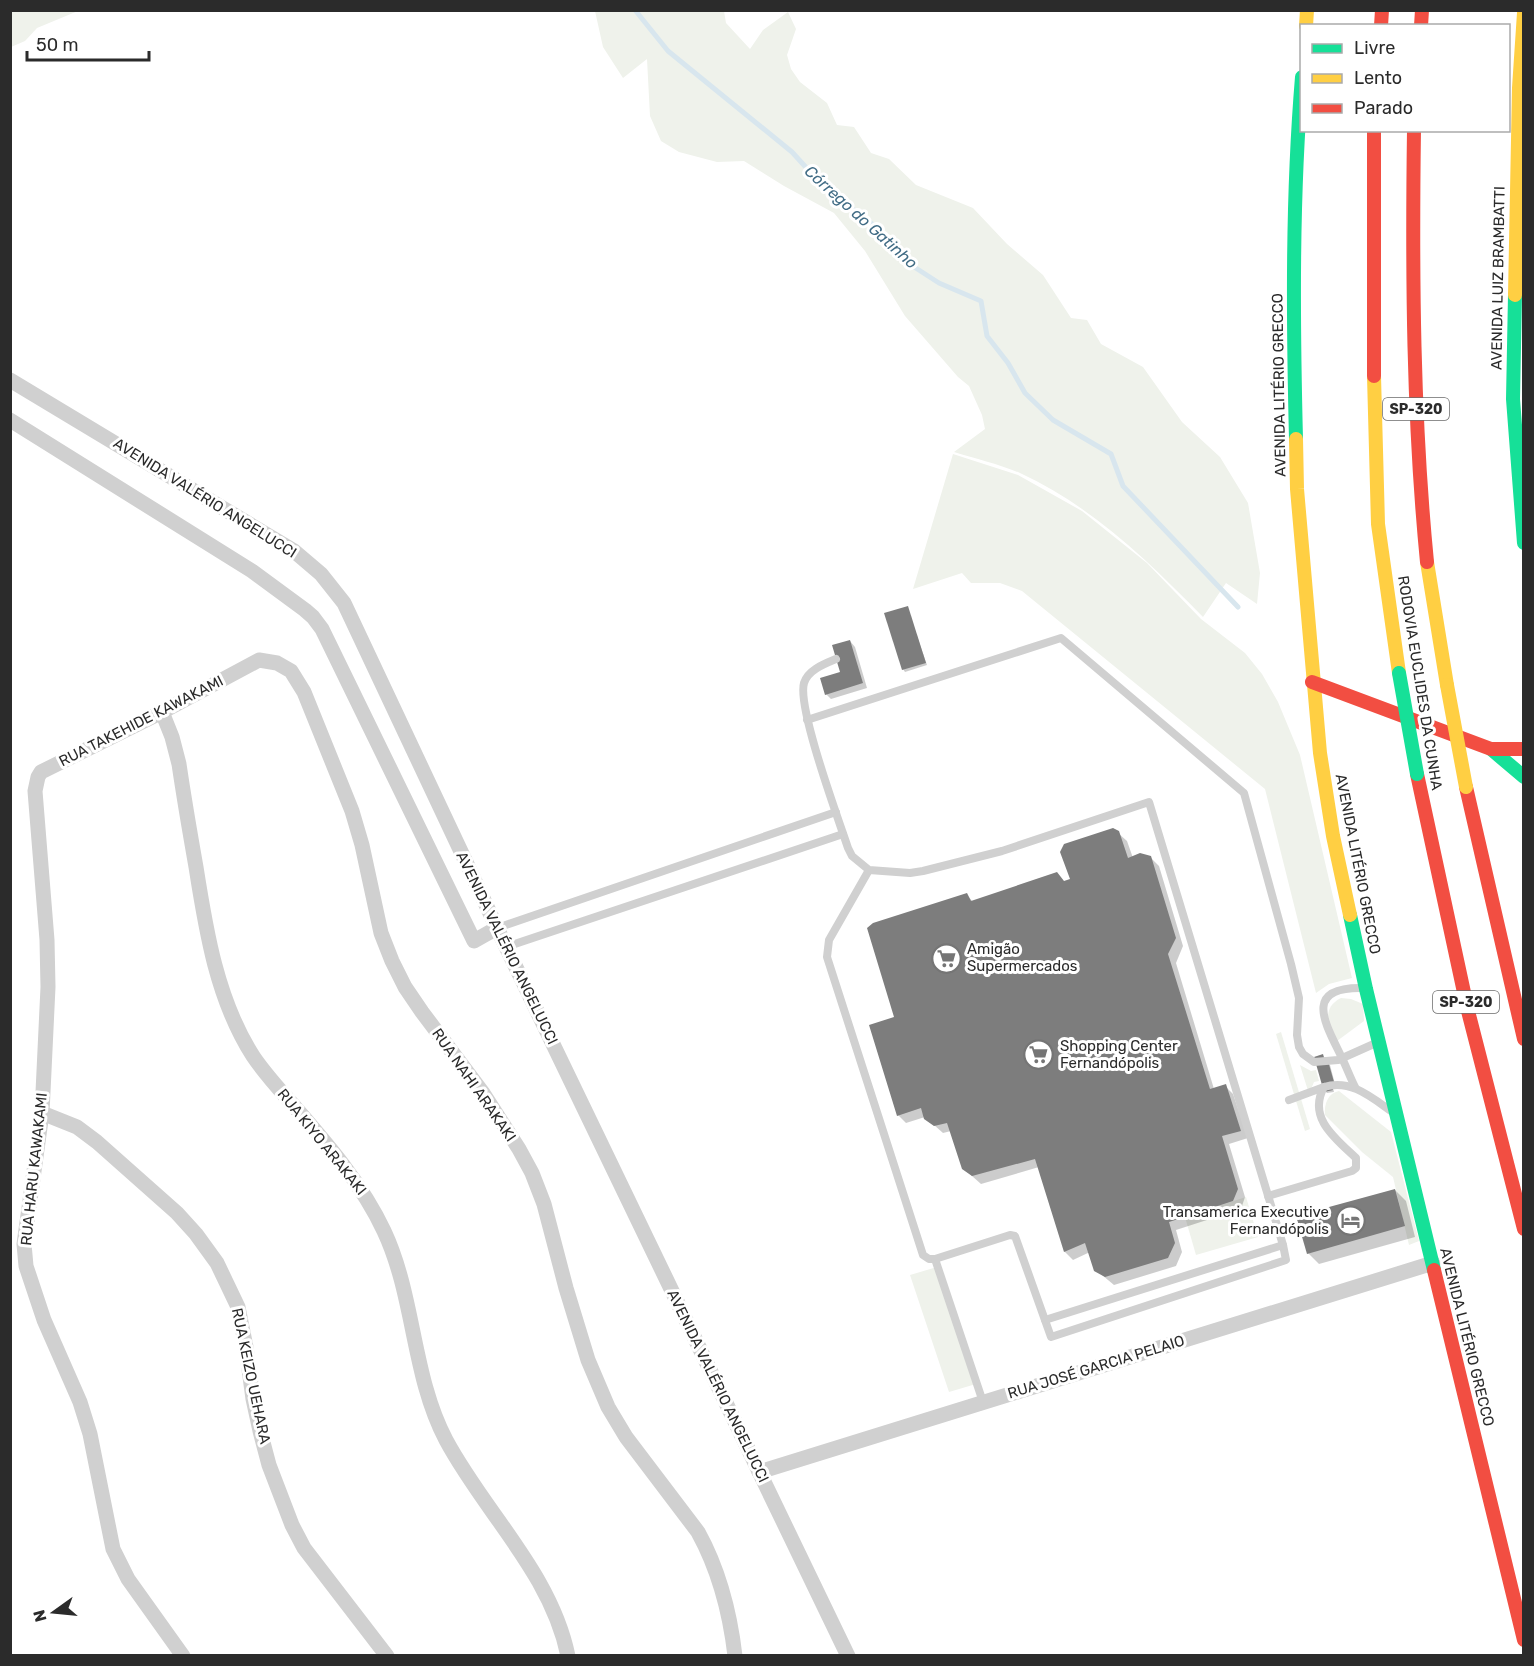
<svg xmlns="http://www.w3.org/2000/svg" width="1534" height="1666" font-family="Rubik,sans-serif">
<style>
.green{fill:#eff2eb}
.shadow{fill:#0003}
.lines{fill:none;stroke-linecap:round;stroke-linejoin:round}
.stream{stroke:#d8e6ee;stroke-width:5}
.building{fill:#7d7d7d}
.lane{stroke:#d0d0d0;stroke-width:8}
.street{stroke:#d0d0d0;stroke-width:15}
.fast{stroke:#16e098;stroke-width:14}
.slow{stroke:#ffcf43;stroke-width:14}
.jam{stroke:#f24e42;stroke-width:14}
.fast-bridge{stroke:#16e098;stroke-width:14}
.slow-bridge{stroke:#ffcf43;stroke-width:14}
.labels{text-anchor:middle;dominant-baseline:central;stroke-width:6;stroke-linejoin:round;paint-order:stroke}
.shield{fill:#fff;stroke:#6b6b6b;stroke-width:1.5}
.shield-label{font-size:14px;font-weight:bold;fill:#2b2b2b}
.street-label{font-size:15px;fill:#2b2b2b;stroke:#fff}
.poi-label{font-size:15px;fill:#2b2b2b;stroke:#fff;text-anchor:start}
.water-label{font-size:16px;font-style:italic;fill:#416c85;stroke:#fff}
</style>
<rect width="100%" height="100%" fill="#fff"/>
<!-- green -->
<g class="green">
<polygon points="10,11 11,10 78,11 37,28 25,41 11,47"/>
<path d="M 595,11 L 724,11 L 726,23 L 750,49 L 763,30 L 788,12 L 796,29 L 787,55 L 791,69 L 800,82 L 827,103 L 837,125 L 854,127 L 871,153 L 889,159 L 916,185 L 973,208 L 1007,244 L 1043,275 L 1071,318 L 1087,320 L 1101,344 L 1143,367 L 1182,422 L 1220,457 L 1248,503 L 1260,573 L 1257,604 L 1226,583 L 1203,617 C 1147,560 1093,507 1020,473 C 999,464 976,459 954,452 L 985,429 L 982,415 L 969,386 L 958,377 L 905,316 L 865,251 L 834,213 L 784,186 L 744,161 L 717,162 L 679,152 L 661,141 L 650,116 L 647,59 L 623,78 L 603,47 Z"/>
<polygon points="953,454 1018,475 1082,511 1147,563 1201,619 1245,653 1262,674 1278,702 1300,755 1352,978 1329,984 1316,993 1265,789 1022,591 1000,583 971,583 962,573 913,589"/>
<path d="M 1341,998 L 1351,999 L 1363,1004 L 1364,1021 L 1337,1041 C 1328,1026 1321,1008 1341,998 Z"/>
<polygon points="1281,1032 1310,1129 1305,1131 1276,1034"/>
<polygon points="1300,1065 1311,1071 1316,1070 1319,1081 1314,1082 1309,1094"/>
<path d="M 1339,1091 L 1391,1132 L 1419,1241 L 1409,1245 L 1393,1177 L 1362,1152 L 1325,1115 C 1324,1104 1328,1093 1339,1091 Z"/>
<polygon points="1246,1197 1258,1237 1196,1255 1185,1217"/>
<polygon points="937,1267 976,1384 949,1392 910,1275"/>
</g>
<!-- shadow -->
<g class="shadow">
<polygon points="907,607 927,665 905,672 903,669"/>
<polygon points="850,641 855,647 867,688 831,699 826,694 842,673"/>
<polygon points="1118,833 1127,841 1133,858 1150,857 1159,866 1183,946 1176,963 1214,1089 1225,1086 1233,1094 1248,1138 1229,1144 1245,1197 1241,1209 1176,1230 1182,1252 1176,1266 1114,1285 1096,1270 1090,1252 1073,1260 1065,1252 1039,1167 981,1184 963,1168 951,1131 943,1133 925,1117 906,1123 898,1115 896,1018 967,895 973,902 1072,880"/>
<polygon points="1323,1056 1330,1065 1335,1084 1332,1084 1334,1092 1327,1093 1325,1091"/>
<polygon points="1395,1190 1406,1201 1415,1237 1319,1264 1308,1253"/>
</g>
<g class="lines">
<!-- stream -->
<polyline class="stream" points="635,10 668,51 792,152 822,185 872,224 908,263 939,283 981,301 987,336 1008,363 1025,393 1053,420 1111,454 1123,486 1238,607"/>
</g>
<!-- building -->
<g class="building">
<polygon points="908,606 926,663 902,670 884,613"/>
<polygon points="850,640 863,683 825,695 820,678 840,672 832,645"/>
<polygon points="1113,828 1119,831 1128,858 1140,853 1151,856 1176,938 1168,954 1210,1089 1226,1084 1241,1131 1222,1136 1238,1189 1233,1201 1169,1222 1175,1243 1168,1258 1105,1277 1094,1271 1085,1243 1064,1252 1035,1159 972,1176 962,1169 947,1123 934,1126 924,1119 921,1108 897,1116 869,1025 894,1017 867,928 873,923 967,893 971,901 1057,872 1064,881 1070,879 1060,852 1064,844"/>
<polygon points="1323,1054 1325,1061 1328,1061 1334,1082 1331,1082 1333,1090 1324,1092 1314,1057"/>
<polygon points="1395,1189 1405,1226 1307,1254 1296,1216"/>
</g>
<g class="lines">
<!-- lane -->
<g class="lane">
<path d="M 836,659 C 824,664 808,670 804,683 C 797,707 838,818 848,848 L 852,856 L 869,870 L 910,873 L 923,871 L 1002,851 L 1149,802 L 1283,1245 L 1286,1260 L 1051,1337 L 1015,1236 L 1010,1235 L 935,1259 L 929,1259 L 923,1255 L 827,957 L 829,940 L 869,870"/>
<polyline points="807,720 1061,638 1244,793 1291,964 1299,998 1297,1035 1299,1047 1303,1054 1314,1062 1338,1060 1376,1043"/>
<polyline points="497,928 836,812"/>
<polyline points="506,947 843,834"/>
<path d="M 1355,1087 C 1350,1077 1346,1066 1341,1056 C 1325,1023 1303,987 1362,988"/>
<polyline points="1289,1100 1324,1087"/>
<path d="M 1268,1196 L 1352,1171 L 1356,1168 L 1356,1158 C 1336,1139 1307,1118 1324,1087 C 1350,1079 1370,1096 1391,1111"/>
<polyline points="935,1259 983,1402"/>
<polyline points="1045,1320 1283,1245"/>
</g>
<!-- street -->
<g class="street">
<polyline points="10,380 294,551 321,574 344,603 497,928 848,1656"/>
<polyline points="10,420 252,571 305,610 313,617 322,629 474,941 497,928"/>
<path d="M 162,712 L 172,737 L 179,764 C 184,798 190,833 196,867 C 206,931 217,1000 253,1056 C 265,1074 280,1090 294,1106 C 328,1145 362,1184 384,1231 C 415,1297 412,1376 446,1440 C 485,1513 551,1573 568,1656"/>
<polyline points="42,1113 77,1127 97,1142 177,1213 196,1234 217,1263 238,1307 246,1347 253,1399 260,1431 269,1465 292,1525 304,1548 387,1656"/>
<polyline points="759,1472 1433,1263"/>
<path d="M 183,1656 L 128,1579 L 113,1549 L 90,1434 L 80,1402 L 44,1320 L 26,1266 L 24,1244 L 42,1113 L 48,987 L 47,940 L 35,791 L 38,777 L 41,772 L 162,712 L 259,660 L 277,663 L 291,671 L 304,692 L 352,811 L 362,845 L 381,933 L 392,961 L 405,987 L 422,1012 L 483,1093 L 519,1149 L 532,1173 L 544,1204 L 566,1288 L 588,1360 L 608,1407 L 626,1437 L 698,1532 C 719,1570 730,1613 735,1656"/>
</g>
<!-- fast -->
<g class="fast">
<polyline points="1515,295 1513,399 1524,543"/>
<path d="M 1296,439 C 1293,318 1292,197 1302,77"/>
<polyline points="1491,749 1524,777"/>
<polyline points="1350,915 1366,989 1434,1270"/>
</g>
<!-- slow -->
<g class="slow">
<polyline points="1306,26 1307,10"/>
<polyline points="1515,295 1519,88 1524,13"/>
<polyline points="1374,376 1378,524 1399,673"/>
<polyline points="1296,439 1297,489 1320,753 1333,836 1350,915"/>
<polyline points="1427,562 1447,685"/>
</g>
<!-- jam -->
<g class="jam">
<polyline points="1381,26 1382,10"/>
<polyline points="1421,26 1422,10"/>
<path d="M 1414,130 C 1412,274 1413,419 1427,562"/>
<polyline points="1374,376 1374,130"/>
<polyline points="1312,682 1491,749 1524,749"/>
<polyline points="1417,774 1468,1011 1524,1229"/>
<polyline points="1466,787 1524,1039"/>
<polyline points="1434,1270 1524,1640"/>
</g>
<!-- fast-bridge -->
<polyline class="fast-bridge" points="1399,673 1417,774"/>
<!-- slow-bridge -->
<polyline class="slow-bridge" points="1447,685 1466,787"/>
</g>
<!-- icons -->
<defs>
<symbol id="supermarket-ring" viewBox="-11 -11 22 22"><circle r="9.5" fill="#fff" stroke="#757575" stroke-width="1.5"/><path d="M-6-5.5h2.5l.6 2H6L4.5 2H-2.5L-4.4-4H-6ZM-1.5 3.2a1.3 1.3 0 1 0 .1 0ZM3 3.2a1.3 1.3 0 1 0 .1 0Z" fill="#757575"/></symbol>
<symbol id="hotel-ring" viewBox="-11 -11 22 22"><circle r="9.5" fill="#fff" stroke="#757575" stroke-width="1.5"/><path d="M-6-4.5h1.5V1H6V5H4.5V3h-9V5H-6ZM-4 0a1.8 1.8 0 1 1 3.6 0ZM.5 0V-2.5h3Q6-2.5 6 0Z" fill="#757575"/></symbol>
</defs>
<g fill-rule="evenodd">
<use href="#supermarket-ring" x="930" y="942" width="33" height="33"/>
<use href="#supermarket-ring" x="1022" y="1038" width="33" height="33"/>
<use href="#hotel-ring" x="1334" y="1204" width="33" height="33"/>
</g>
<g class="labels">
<!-- shield labels -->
<g class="shield">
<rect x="1383" y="398" width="66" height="22" rx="4.5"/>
<rect x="1433" y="991" width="66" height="22" rx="4.5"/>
</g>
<g class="shield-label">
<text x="1416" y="409">SP-320</text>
<text x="1466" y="1002">SP-320</text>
</g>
<!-- street labels -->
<g class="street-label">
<text transform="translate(1498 278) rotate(-89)">AVENIDA LUIZ BRAMBATTI</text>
<text transform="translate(1279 385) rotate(-91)">AVENIDA LITÉRIO GRECCO</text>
<text transform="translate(205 498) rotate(32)">AVENIDA VALÉRIO ANGELUCCI</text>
<text transform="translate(1420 683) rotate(81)">RODOVIA EUCLIDES DA CUNHA</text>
<text transform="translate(141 721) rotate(-27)">RUA TAKEHIDE KAWAKAMI</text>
<text transform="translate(1358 864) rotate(79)">AVENIDA LITÉRIO GRECCO</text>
<text transform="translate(507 948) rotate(64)">AVENIDA VALÉRIO ANGELUCCI</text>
<text transform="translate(474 1085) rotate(55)">RUA NAHI ARAKAKI</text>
<text transform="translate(322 1142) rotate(51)">RUA KIYO ARAKAKI</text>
<text transform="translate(34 1169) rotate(-84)">RUA HARU KAWAKAMI</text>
<text transform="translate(1467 1337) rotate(76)">AVENIDA LITÉRIO GRECCO</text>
<text transform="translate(1096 1367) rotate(-17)">RUA JOSÉ GARCIA PELAIO</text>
<text transform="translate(251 1376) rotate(78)">RUA KEIZO UEHARA</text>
<text transform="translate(718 1386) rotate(64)">AVENIDA VALÉRIO ANGELUCCI</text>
</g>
<!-- poi labels -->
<g class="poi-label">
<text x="967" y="949">Amigão<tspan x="967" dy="17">Supermercados</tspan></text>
<text x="1060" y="1046">Shopping Center<tspan x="1060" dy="17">Fernandópolis</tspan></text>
<text x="1329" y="1212" text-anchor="end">Transamerica Executive<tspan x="1329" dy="17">Fernandópolis</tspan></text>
</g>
<!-- water labels -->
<g class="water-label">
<text transform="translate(861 217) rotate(42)">Córrego do Gatinho</text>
</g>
</g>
<!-- border -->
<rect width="1534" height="1666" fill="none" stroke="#2b2b2b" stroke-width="24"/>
<!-- legend -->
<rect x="1300" y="24" width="210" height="108" fill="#ffffff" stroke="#aaaaaa" stroke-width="1.5"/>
<rect x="1312" y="44" width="30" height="9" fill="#16e098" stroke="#aaaaaa" stroke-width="1.5"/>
<text x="1354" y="54" font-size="18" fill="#2b2b2b">Livre</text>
<rect x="1312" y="74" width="30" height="9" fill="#ffcf43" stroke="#aaaaaa" stroke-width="1.5"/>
<text x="1354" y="84" font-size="18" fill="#2b2b2b">Lento</text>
<rect x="1312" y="104" width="30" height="9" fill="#f24e42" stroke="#aaaaaa" stroke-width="1.5"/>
<text x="1354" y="114" font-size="18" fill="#2b2b2b">Parado</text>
<!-- north arrow -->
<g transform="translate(54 1612) rotate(255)" stroke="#ffffff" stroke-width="4.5" paint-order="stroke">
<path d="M0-4.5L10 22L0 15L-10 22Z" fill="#2b2b2b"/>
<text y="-9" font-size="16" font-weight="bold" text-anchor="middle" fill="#2b2b2b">N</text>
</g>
<!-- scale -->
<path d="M27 51v9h122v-9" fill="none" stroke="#2b2b2b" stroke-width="3"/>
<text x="36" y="51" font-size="18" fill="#2b2b2b" stroke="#ffffff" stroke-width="4.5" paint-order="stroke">50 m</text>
</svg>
